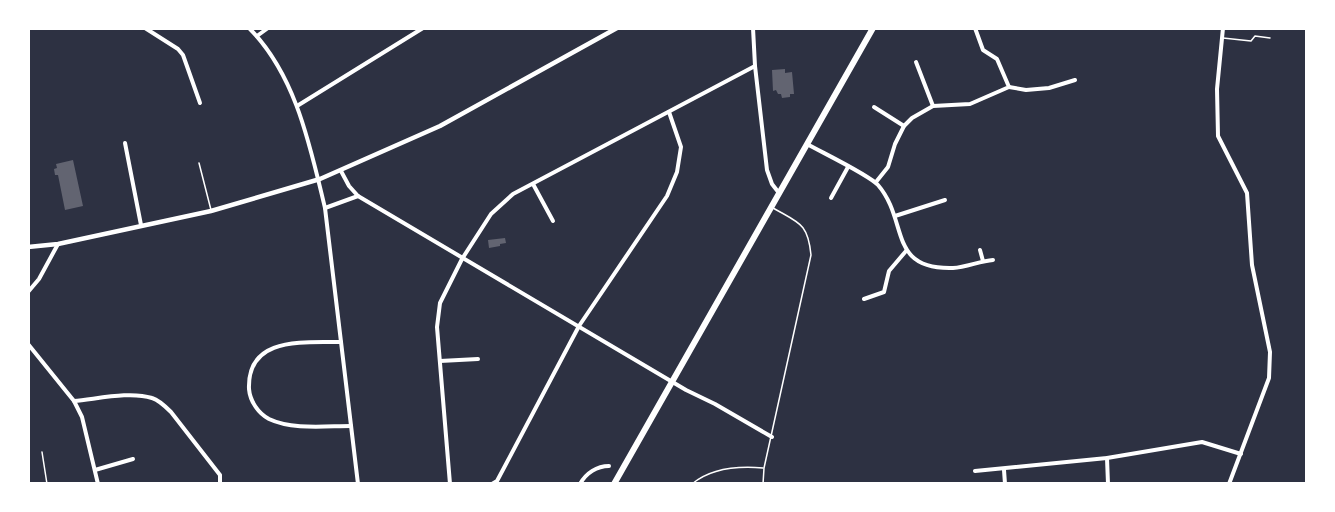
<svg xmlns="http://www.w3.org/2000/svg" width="1335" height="512" font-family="'DM Sans',sans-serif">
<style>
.building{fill:#626471}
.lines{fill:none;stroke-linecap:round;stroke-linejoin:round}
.service{stroke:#fff;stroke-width:1.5}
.minor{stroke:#fff;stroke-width:4}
.tertiary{stroke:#fff;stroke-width:4.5}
.trunk{stroke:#fff;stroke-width:6}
</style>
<rect width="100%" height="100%" fill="#2d3142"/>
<!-- building -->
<g class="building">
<polygon points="785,69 785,73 792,72 794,94 790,94 790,97 782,98 781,94 778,94 776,90 773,91 772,70"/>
<polygon points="73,160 83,206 65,210 58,175 55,175 54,169 57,168 56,164"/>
<polygon points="505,238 506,243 500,244 500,246 489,248 488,240"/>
</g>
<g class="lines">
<!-- service -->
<g class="service">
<polyline points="1223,38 1251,41 1255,36 1270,38"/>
<polyline points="199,163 211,210"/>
<polyline points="42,452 47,484"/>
<path d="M 692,484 C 711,468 740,466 763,468"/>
<path d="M 763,484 L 764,468 L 811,255 C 808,223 799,223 773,208"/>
</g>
<!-- minor -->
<g class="minor">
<polyline points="145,28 178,49 183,55 200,103"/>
<path d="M 249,28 C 296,75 310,146 325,208 L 358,484"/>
<polyline points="753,28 755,66 767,170 772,184 779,193"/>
<polyline points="1223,28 1217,89 1218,136 1247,193 1252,265 1270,352 1269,378 1229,484"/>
<polyline points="257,36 268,28"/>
<polyline points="916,62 933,106"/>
<polyline points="1009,87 1026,90 1049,88 1075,80"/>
<polyline points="297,106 423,28"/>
<polyline points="874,107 904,126"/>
<polyline points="125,143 141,225"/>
<path d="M 807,144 C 823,153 869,175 878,185 C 909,221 887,270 953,268 C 967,267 980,261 993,260"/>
<polyline points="341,171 349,186 358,196 686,390 715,404 772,437"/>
<polyline points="876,182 888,167 895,144 904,126 912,118 933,106 970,104 1009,87 997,59 983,50 975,28"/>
<polyline points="533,184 553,221"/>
<polyline points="831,198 848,167"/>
<polyline points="325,208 358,196"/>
<polyline points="895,216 945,200"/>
<polyline points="980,250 983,261"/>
<polyline points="28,292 39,279 58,244"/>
<polyline points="864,299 884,292 889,271 906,251"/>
<path d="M 341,342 C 305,343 247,335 249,389 C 250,401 258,413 269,419 C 292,430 325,426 351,426"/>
<polyline points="28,344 74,401 82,417 98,484"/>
<polyline points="440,361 478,359"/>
<path d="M 74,401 C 97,399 130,391 152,398 C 159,400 165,406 171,412 L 220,475 L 220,484"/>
<polyline points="1107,458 1108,484"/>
<polyline points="95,470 133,459"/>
<polyline points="1004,470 1005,484"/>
<polyline points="975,471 1107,458 1202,442 1241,454"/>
<polyline points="450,484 437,327 440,303 462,259 491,214 513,194 755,66"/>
<polyline points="492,484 497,481 579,326 667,196 677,172 681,147 669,112"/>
<path d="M 580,484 C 586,473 597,466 609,466"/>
</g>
<!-- tertiary -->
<polyline class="tertiary" points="28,247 58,244 211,211 320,179 440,126 617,28"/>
<!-- trunk -->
<polyline class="trunk" points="614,484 873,28"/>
</g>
<!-- border -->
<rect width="1335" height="512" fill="none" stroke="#ffffff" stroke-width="60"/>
</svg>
